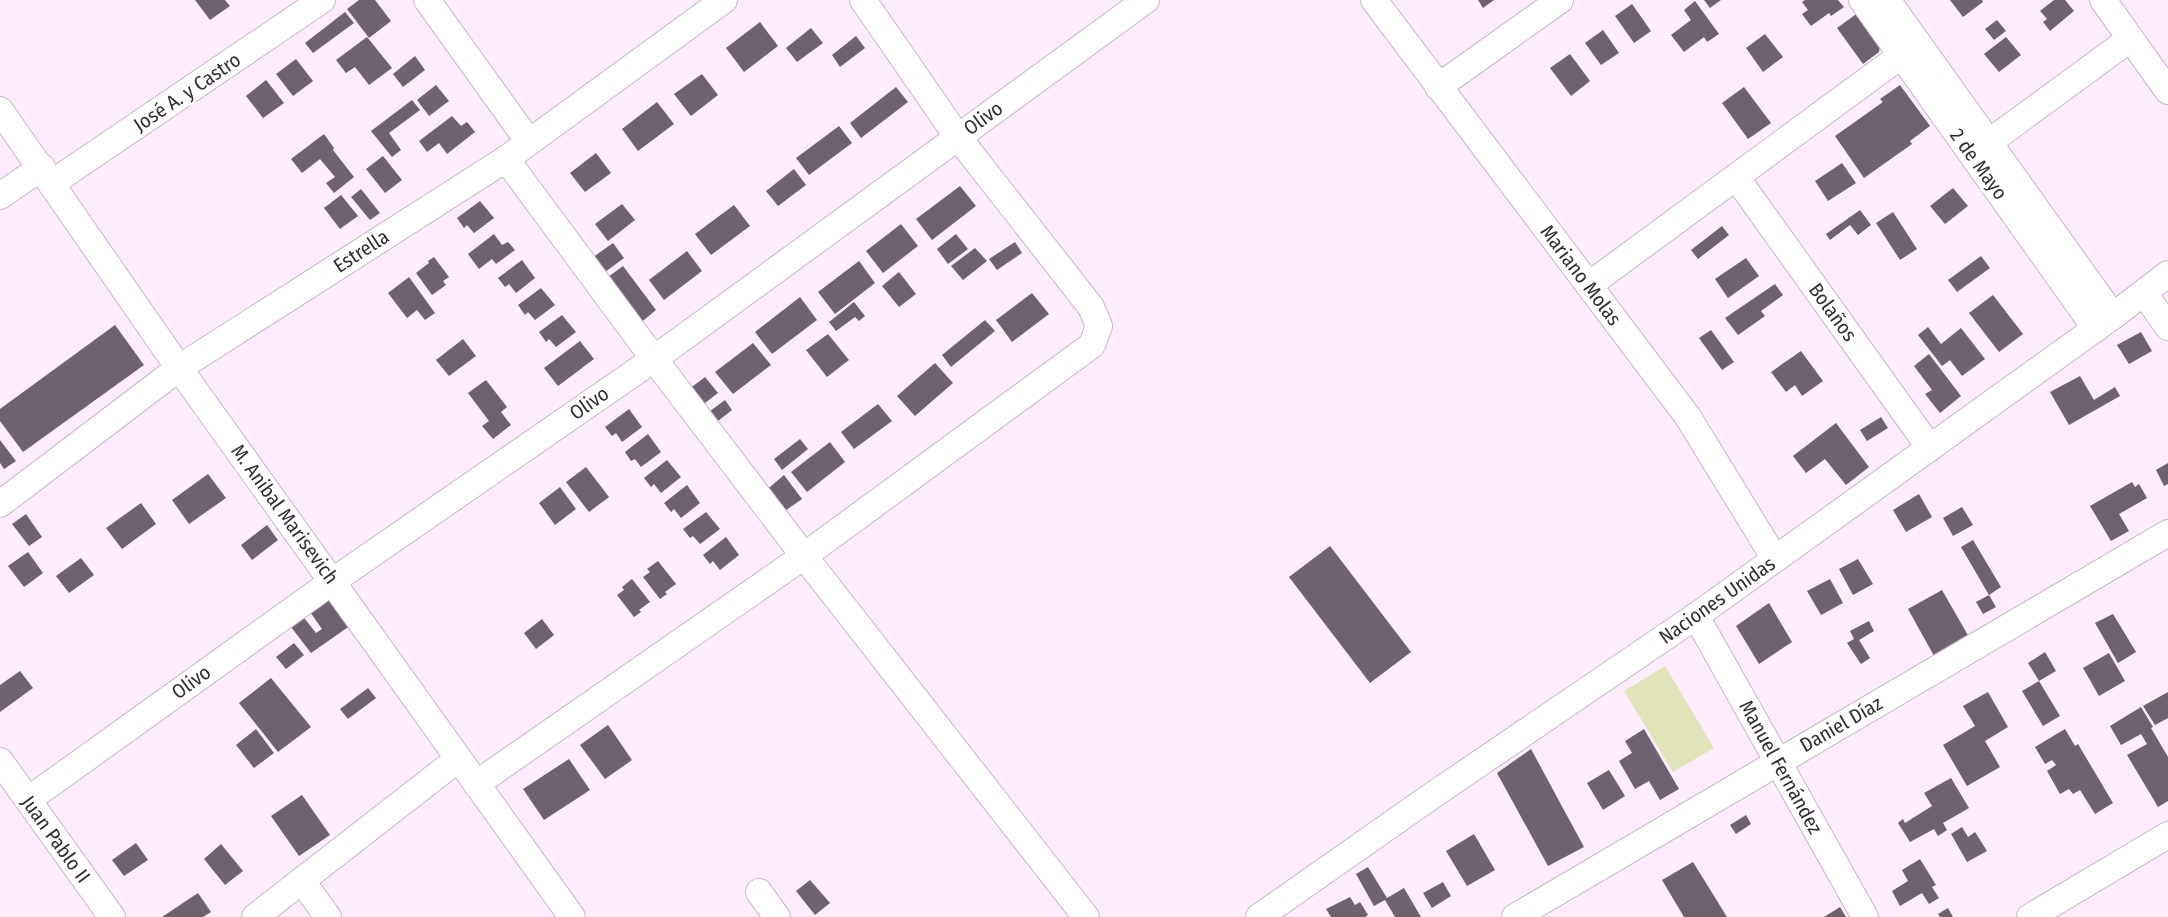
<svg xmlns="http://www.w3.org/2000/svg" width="2168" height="917" font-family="'Fira Sans Condensed',sans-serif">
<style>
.green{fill:#e1e4b8}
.building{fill:#6e6170}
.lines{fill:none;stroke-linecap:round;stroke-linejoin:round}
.minor-casing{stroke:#c6b7c8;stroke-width:28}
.minor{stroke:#fff;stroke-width:26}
.labels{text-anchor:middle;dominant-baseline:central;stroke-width:6;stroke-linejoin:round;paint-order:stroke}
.street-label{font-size:20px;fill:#332d33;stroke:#fff}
</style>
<rect width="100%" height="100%" fill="#fcecfe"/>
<!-- green -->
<polygon class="green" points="1665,666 1714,748 1673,772 1624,691"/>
<!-- building -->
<g class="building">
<polygon points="195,0 225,0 230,6 210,20"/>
<polygon points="359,0 375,0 391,21 369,38 347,9"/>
<polygon points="1478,0 1494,0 1483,8"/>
<polygon points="1704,0 1721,0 1710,8"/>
<polygon points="1805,0 1838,0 1844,7 1831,16 1829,13 1811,26 1802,14 1808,10 1802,2"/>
<polygon points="1950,0 1982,0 1983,2 1963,17"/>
<polygon points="2054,0 2065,0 2074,11 2050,31 2043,22 2047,19 2040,11"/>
<polygon points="1695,1 1719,34 1707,42 1704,37 1684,52 1671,35 1691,20 1684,10"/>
<polygon points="1632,4 1651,31 1634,43 1615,16"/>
<polygon points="345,12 354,23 313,53 305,43"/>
<polygon points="1859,12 1880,46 1879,52 1863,64 1837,28"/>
<polygon points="1997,20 2006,31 1994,40 1985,29"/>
<polygon points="760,22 778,46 744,72 726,48"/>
<polygon points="811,28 823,43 797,62 786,48"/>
<polygon points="1603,30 1619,53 1601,65 1585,43"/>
<polygon points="1765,34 1783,57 1763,72 1746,48"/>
<polygon points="856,36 865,48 840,67 832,55"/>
<polygon points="367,37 392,68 369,85 355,67 346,73 336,60"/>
<polygon points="2006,37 2021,55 1999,72 1984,54"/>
<polygon points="1570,54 1590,81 1571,96 1550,68"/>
<polygon points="415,56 425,70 403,87 393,74"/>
<polygon points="296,59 313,81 293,96 276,74"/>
<polygon points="702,74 718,95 691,116 674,94"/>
<polygon points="266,80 284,103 263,118 246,96"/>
<polygon points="436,85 449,101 429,116 417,100"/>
<polygon points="1900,85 1930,126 1910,141 1912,144 1864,178 1835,136 1883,102 1880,99"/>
<polygon points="896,87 908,102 861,138 850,123"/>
<polygon points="1744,87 1771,123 1748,139 1722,103"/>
<polygon points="412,100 420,110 389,133 401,150 392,157 371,131"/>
<polygon points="657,102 674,124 638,151 622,129"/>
<polygon points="452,116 461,126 467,122 475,132 447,154 439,143 427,152 419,141"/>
<polygon points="839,126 852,143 809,175 796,158"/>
<polygon points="324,134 334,148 333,150 354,177 334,193 326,183 335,177 320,159 302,173 291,159"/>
<polygon points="596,153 611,173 585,192 570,173"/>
<polygon points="383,156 402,180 385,193 366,169"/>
<polygon points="1842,163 1856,183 1828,201 1815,181"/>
<polygon points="794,169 806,185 778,206 766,191"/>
<polygon points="960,186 976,206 932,240 916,219"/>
<polygon points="1953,188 1968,206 1945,224 1930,206"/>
<polygon points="361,189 380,213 370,220 351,197"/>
<polygon points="341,195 358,216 340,229 324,208"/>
<polygon points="480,201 494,218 474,233 467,225 464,228 457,218"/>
<polygon points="622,204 635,220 608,241 595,224"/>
<polygon points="734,205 750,226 711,255 695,234"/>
<polygon points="1860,210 1871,225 1858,235 1850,225 1830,240 1826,234"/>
<polygon points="1893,212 1917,249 1900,260 1876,223"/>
<polygon points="901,224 918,246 883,273 866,251"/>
<polygon points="1722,226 1729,235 1698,259 1691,250"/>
<polygon points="494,234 502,245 508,242 515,250 496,264 492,259 479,269 468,254"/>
<polygon points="956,234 968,249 948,264 937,249"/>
<polygon points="1015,242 1022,253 997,270 989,259"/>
<polygon points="613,243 624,258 601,275 589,260"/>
<polygon points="975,248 987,261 963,280 951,266"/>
<polygon points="687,251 702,271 664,300 649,280"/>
<polygon points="1981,256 1990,268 1957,292 1948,280"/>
<polygon points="434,257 449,277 443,281 446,285 432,295 416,273 429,263 428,261"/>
<polygon points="1746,258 1759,276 1728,298 1715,279"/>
<polygon points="522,260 535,278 516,293 509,284 505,287 498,278"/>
<polygon points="859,261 875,283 835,314 818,292"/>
<polygon points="623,266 656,310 638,325 604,280"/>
<polygon points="899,272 916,294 899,307 882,286"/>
<polygon points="409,277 435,313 425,320 417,310 407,318 388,293"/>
<polygon points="1775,284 1783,295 1761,311 1765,316 1738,335 1725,318"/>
<polygon points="541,288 555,305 535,320 528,312 525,315 518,305"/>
<polygon points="1032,293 1049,314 1012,342 996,320"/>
<polygon points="1993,295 2023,334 1999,352 1969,313"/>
<polygon points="800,297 817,320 772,354 755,332"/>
<polygon points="854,302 865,316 859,321 855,317 836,331 829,322"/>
<polygon points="562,315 576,332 556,347 549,339 546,342 539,332"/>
<polygon points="985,320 995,331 951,367 942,355"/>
<polygon points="115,325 144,365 23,452 0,421 0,409"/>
<polygon points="1928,327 1941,344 1961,328 1985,359 1962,376 1950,360 1942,366 1918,335"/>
<polygon points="1711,330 1734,362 1722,370 1699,338"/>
<polygon points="2141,332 2152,351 2129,364 2117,345"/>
<polygon points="828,334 849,360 827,377 806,350"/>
<polygon points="463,339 476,356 449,376 436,360"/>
<polygon points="580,341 594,359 558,386 544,368"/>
<polygon points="753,343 771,365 733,394 715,372"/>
<polygon points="1801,351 1823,381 1802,396 1795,385 1786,392 1771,372"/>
<polygon points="1929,354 1961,396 1940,413 1925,394 1932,390 1914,366"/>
<polygon points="935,363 953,383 915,416 897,396"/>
<polygon points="2080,376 2094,400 2115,387 2120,396 2069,425 2050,392"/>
<polygon points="705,377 718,393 701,406 688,390"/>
<polygon points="486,380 507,407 501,412 511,425 493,439 482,426 489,421 468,393"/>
<polygon points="725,400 732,410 709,428 702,417"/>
<polygon points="878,404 892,421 854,449 841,432"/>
<polygon points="629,409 642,427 622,442 616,433 612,436 605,427"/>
<polygon points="1881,417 1888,428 1867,441 1860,430"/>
<polygon points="1836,423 1869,467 1846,485 1825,459 1806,473 1793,456"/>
<polygon points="648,434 661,452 641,467 635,459 631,461 625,452"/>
<polygon points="800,439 808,449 782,470 774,459"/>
<polygon points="0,440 16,461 4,469 0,463"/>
<polygon points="830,442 845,462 807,492 791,472"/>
<polygon points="667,460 681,477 661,493 654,484 651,487 644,478"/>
<polygon points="2168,463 2168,484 2164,486 2156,470"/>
<polygon points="586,467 609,497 589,512 566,482"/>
<polygon points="208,474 226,498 189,524 172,500"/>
<polygon points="784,475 802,499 779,515 763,493"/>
<polygon points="2132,482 2135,487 2139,484 2147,498 2119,514 2129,531 2111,541 2090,506"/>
<polygon points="687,485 700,503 681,518 674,509 671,512 664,503"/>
<polygon points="560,487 576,509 555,525 539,503"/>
<polygon points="1919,494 1932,517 1906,532 1893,510"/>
<polygon points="141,503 156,524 122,549 106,528"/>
<polygon points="1962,507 1973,525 1953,536 1943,518"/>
<polygon points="706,512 720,529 700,544 693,536 690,538 683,529"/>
<polygon points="26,514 42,537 29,546 12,524"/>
<polygon points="267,525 278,540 252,560 241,545"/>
<polygon points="726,537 739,555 720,570 713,561 710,564 703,555"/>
<polygon points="1973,540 2001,587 1989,595 1996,607 1983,614 1976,602 1989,595 1961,547"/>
<polygon points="1330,546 1411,652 1370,683 1289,577"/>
<polygon points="28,552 43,573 24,587 8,566"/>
<polygon points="81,558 94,575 69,593 56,576"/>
<polygon points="1858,559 1873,584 1853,595 1839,569"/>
<polygon points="658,561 676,584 665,592 667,594 660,599 643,577 650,572 647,569"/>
<polygon points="632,579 650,602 639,610 641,612 634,617 617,595 624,590 622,587"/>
<polygon points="1830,579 1843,603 1821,615 1807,591"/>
<polygon points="1942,590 1969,637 1934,656 1908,609"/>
<polygon points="331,591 354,623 311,653 288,623 301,614 316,633 322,629 308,609"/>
<polygon points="1769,603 1792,642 1759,664 1736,626"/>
<polygon points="2113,614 2136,652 2118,663 2095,623"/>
<polygon points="542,619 554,635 536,649 524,633"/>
<polygon points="1869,621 1874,631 1859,640 1870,658 1861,664 1847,643 1854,639 1850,631"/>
<polygon points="294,643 304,655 286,669 276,657"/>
<polygon points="2045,652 2056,671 2039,681 2028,663"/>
<polygon points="2109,653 2125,681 2099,696 2083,668"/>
<polygon points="20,671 33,688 0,712 0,685"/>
<polygon points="271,678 311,727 278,752 239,703"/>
<polygon points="2039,681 2060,716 2043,726 2022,691"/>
<polygon points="368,688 376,698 348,719 340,709"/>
<polygon points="1988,692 2008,727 1985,741 2000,767 1967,786 1943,745 1975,726 1963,706"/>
<polygon points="2168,692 2168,718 2155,725 2143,706"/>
<polygon points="2141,707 2153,727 2151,728 2168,757 2168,801 2158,807 2127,755 2147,744 2141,734 2121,745 2110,726"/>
<polygon points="608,725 632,760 605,779 580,745"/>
<polygon points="256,729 274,753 254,768 236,745"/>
<polygon points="1644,729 1679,789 1660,800 1649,781 1635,789 1619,761 1632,753 1625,741"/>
<polygon points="2065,729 2075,746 2078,744 2113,803 2095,814 2080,790 2073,794 2069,789 2060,794 2047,771 2056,765 2052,760 2045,764 2035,747"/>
<polygon points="1531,749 1584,847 1548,866 1497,773"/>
<polygon points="569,759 590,790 544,820 523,789"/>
<polygon points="1609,770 1625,796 1603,810 1587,783"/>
<polygon points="1951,778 1969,808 1943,823 1947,830 1938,836 1934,829 1910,842 1898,823 1903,819 1905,823 1932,806 1924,793"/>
<polygon points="302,795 330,835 299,856 271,816"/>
<polygon points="1746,815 1751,824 1736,834 1730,825"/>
<polygon points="1962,827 1968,837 1975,832 1987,851 1967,862 1951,834"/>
<polygon points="1474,834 1495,870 1467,886 1446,851"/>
<polygon points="136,843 148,860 124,876 112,860"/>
<polygon points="221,844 243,871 225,885 204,859"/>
<polygon points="1920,859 1936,885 1932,887 1939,898 1929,904 1922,893 1900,906 1892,891 1908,881 1902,870"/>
<polygon points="1693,862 1727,917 1684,917 1662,880"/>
<polygon points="1368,867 1387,898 1404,888 1421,917 1395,917 1385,900 1374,906 1356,874"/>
<polygon points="810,880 830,903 815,915 796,891"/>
<polygon points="1443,882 1451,896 1432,908 1423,893"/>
<polygon points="198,893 211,912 203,917 162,917"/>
<polygon points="1350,897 1355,905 1360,902 1368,915 1365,917 1331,917 1326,909"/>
<polygon points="1840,907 1846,917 1824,917"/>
<polygon points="1948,908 1953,917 1940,917 1938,914"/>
</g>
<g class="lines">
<defs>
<g id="minor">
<polyline points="427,0 529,142"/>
<polyline points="1374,0 1688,417 1775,559"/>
<polyline points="1862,0 2096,329"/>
<polyline points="1887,0 2113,316"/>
<polyline points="2103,0 2168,91"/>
<polyline points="1438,87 1560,0"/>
<polyline points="0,110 179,368 572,917"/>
<polyline points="1977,151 2130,39"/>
<polyline points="506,159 654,359 804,556 1086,917"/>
<polyline points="1736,177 1930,448"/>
<polyline points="52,183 322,0"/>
<polyline points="0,196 42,167"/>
<polyline points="1589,285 1918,43"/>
<polyline points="2144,293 2168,327"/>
<polyline points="0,504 179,368 506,159 724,0"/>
<polyline points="1696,616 1865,917"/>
<polyline points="0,761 112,917"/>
<polyline points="476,784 804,556 1092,345 1099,326 1091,307 957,136 863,0"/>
<polyline points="28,800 333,581 654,359 1146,0"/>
<polyline points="302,881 328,917"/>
<polyline points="759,892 777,917"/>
<polyline points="255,917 458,759"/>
<polyline points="1259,917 1433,795 1696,616 2113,316 2168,274"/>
<polyline points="1515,917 2168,533"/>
<polyline points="2030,917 2168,835"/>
</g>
</defs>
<!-- minor casing -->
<use href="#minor" class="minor-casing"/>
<!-- minor -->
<use href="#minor" class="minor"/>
</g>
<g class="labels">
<!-- street labels -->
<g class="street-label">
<text transform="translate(187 92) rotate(-34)">José A. y Castro</text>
<text transform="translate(983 118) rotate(-36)">Olivo</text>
<text transform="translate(1979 164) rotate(54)">2 de Mayo</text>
<text transform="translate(361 251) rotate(-33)">Estrella</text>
<text transform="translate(1581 275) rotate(53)">Mariano Molas</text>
<text transform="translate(1833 312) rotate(54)">Bolaños</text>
<text transform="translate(589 403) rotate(-35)">Olivo</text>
<text transform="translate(285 514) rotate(54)">M. Anibal Marisevich</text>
<text transform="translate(1717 600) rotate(-35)">Naciones Unidas</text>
<text transform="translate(191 682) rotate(-36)">Olivo</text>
<text transform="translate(1841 724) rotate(-30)">Daniel Díaz</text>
<text transform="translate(1781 767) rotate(61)">Manuel Fernández</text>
<text transform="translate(56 839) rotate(54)">Juan Pablo II</text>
</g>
</g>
</svg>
